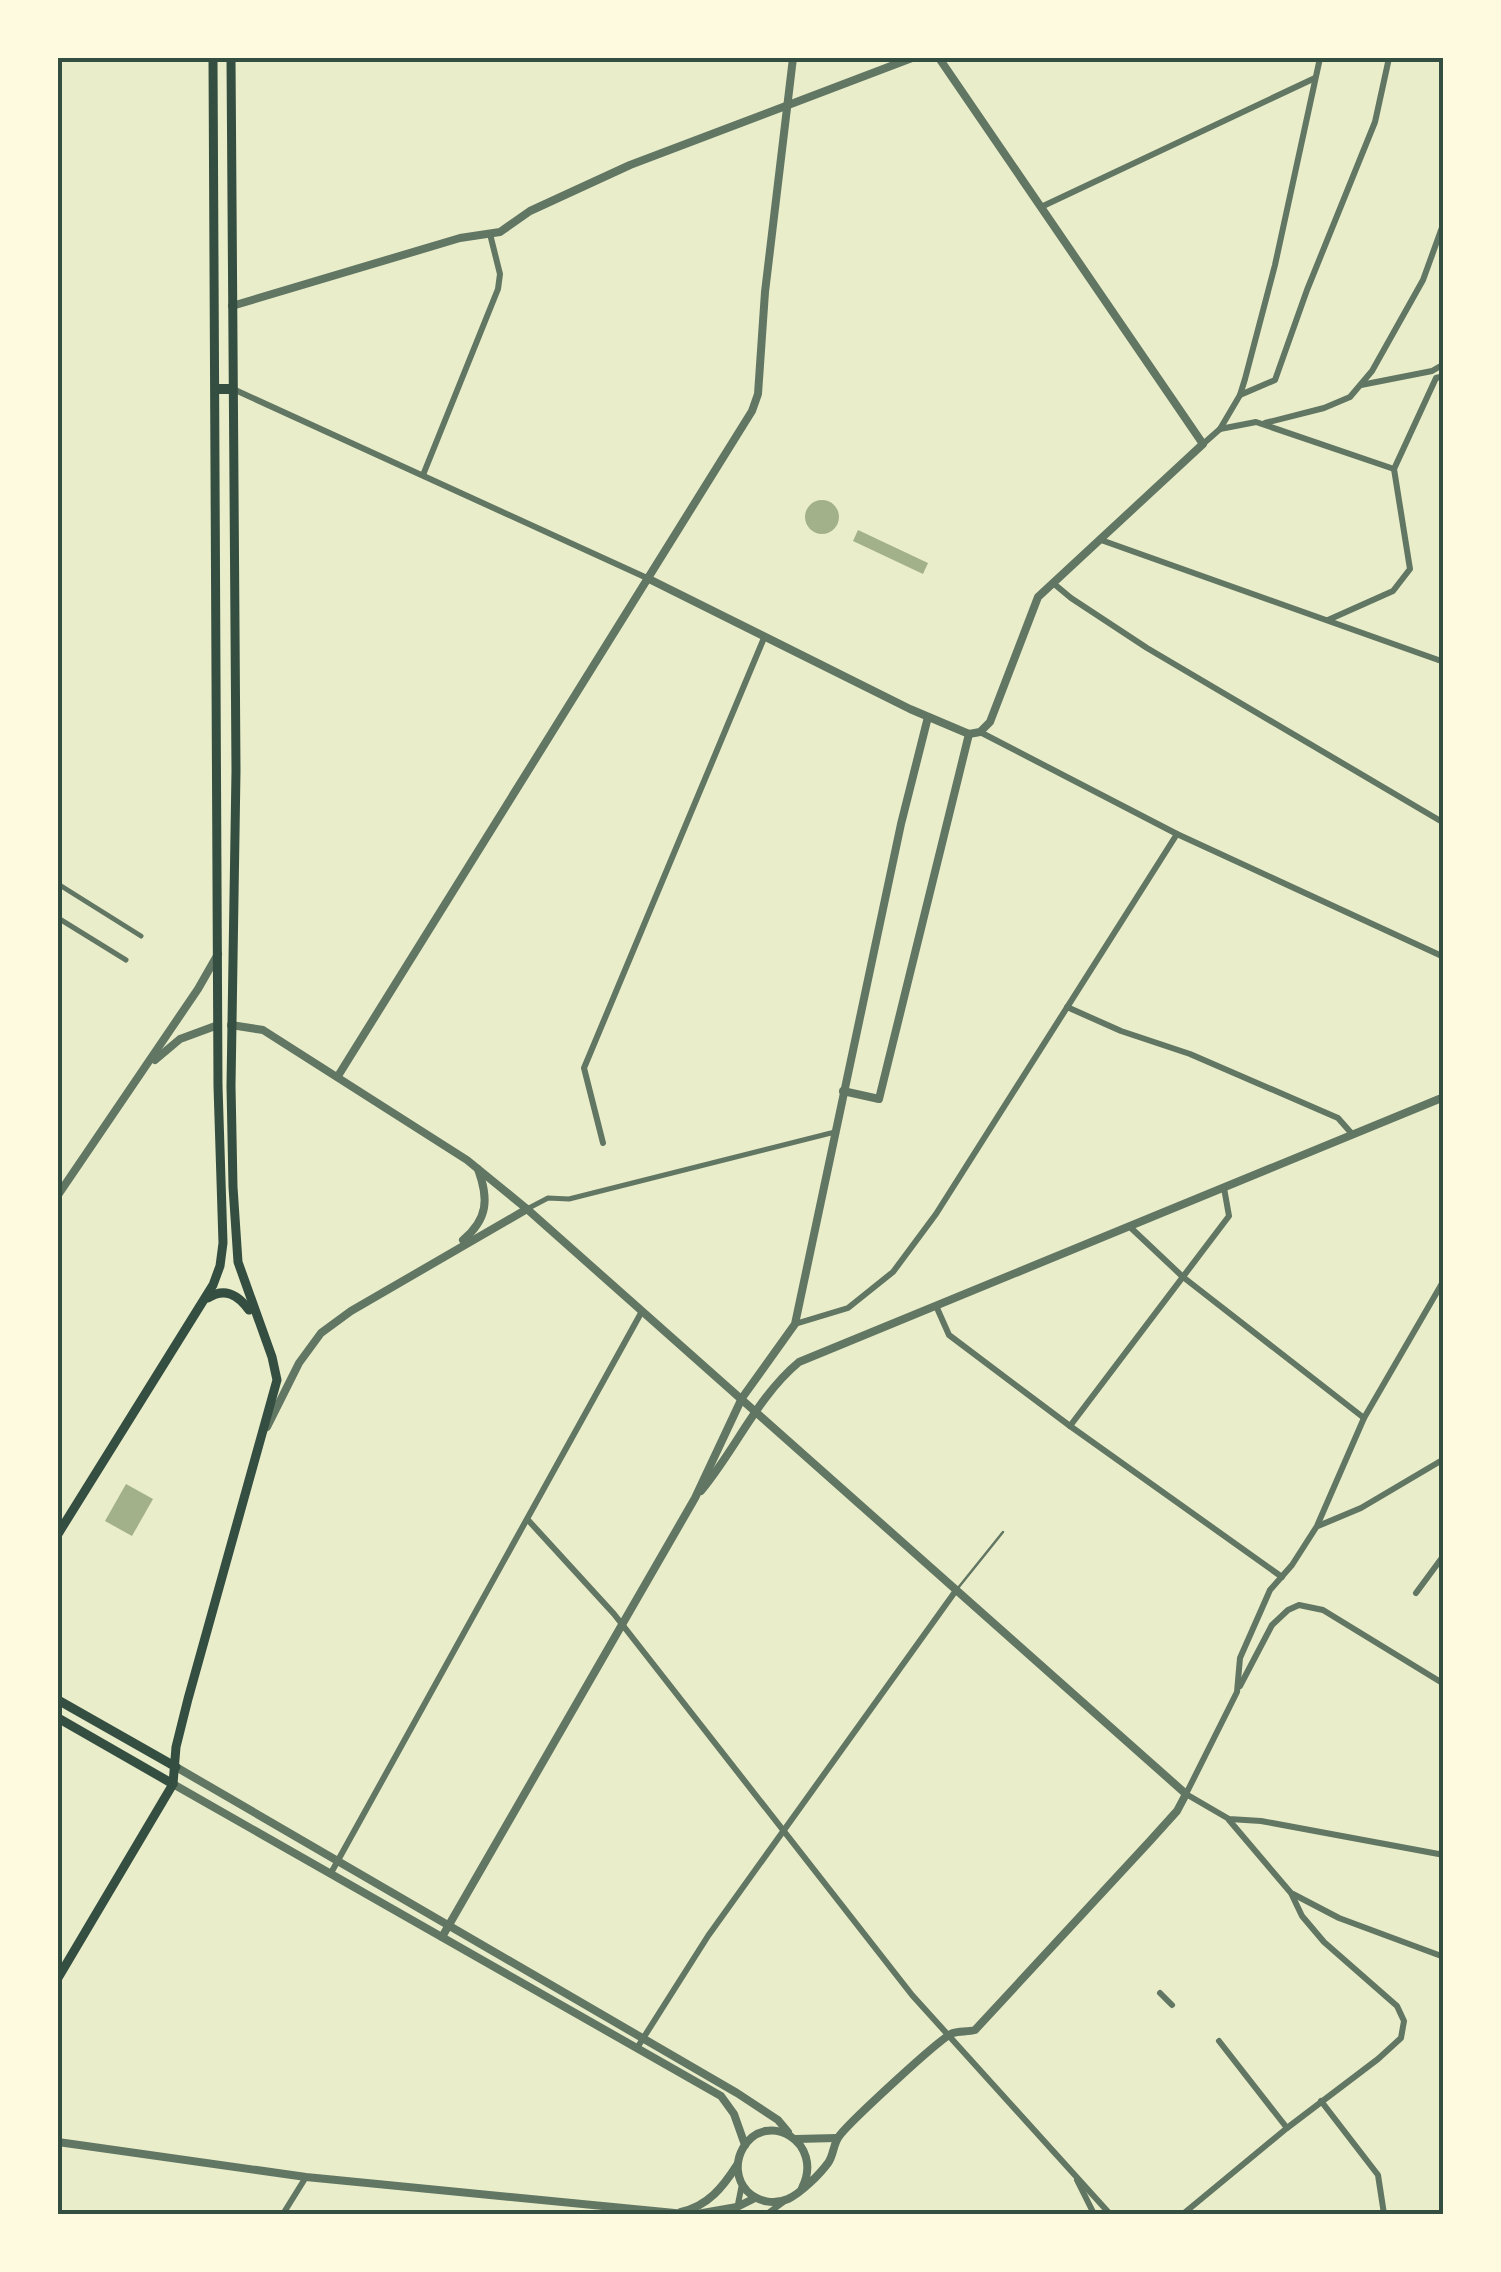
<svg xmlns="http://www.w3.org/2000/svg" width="1501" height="2272" font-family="'Work Sans',sans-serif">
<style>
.water{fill:#a3b18a}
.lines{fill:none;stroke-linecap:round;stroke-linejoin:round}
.service{stroke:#617663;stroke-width:2.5}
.pedestrian{stroke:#617663;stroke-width:5}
.minor{stroke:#617663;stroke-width:6}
.tertiary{stroke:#617663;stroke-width:8}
.secondary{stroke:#344e41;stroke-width:9}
.primary{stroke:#344e41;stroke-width:10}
.neatline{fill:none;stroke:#344e41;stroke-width:4}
</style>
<rect width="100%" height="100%" fill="#e9edc9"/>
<!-- water -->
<g class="water">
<circle cx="822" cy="517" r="17"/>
<polygon points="858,530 928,563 923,574 853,541"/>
<polygon points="126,1484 153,1499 132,1536 105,1521"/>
</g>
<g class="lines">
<!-- service -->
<polyline class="service" points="958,1588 1003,1532"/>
<!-- pedestrian -->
<g class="pedestrian">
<polyline points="58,884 141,936"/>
<polyline points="58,918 126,960"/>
<polyline points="527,1209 548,1198 569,1199 835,1132"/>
</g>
<!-- minor -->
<g class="minor">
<polyline points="1041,207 1315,78"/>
<polyline points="1361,385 1432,371 1444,364"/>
<polyline points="233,389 647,578"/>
<polyline points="1240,395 1275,380 1307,290 1375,122 1389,58"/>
<polyline points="1265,423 1324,408 1350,397 1372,371 1423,280 1444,222"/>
<polyline points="1220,429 1240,395 1245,379 1275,265 1320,58"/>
<polyline points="1203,444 1220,429 1256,422 1394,469"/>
<polyline points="423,475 498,289 500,274 490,234"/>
<polyline points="1101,540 1444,662"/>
<polyline points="1053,583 1071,598 1147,648 1444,823"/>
<polyline points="1328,620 1393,591 1410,569 1394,469 1436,378 1444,376"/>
<polyline points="980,732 1177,834 1444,957"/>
<polyline points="1067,1007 1121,1031 1190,1054 1338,1118 1353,1135"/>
<polyline points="603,1143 584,1068 764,638"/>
<polyline points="1130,1227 1183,1277 1364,1418"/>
<polyline points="1444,1280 1364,1418 1317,1526 1292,1565 1270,1590 1240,1658 1237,1692 1186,1794 1229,1819 1261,1821 1444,1855"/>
<polyline points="937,1308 949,1335 1070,1426 1282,1577"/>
<polyline points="795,1324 848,1308 893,1272 936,1214 1177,834"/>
<polyline points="1070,1426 1229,1216 1224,1188"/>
<polyline points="528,1520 614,1614 912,1995 1110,2214"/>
<polyline points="1318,1526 1361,1508 1444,1459"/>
<polyline points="1416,1593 1444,1555"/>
<polyline points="1240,1686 1272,1625 1288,1610 1299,1605 1323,1610 1444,1684"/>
<polyline points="331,1873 641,1313"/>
<polyline points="1293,1894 1339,1918 1444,1957"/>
<polyline points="1160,1993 1172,2005"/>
<polyline points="1219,2041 1287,2128"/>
<polyline points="637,2048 708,1936 957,1589"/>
<polyline points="1321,2101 1378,2175 1384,2214"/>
<polyline points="1077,2180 1094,2214"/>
<polyline points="283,2214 306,2177"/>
<polyline points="736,2214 742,2184"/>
<polyline points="767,2214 786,2200"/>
<polyline points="1183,2214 1287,2128 1378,2059 1401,2038 1404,2021 1397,2006 1324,1942 1302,1916 1291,1893 1229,1820"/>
</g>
<!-- tertiary -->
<g class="tertiary">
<polyline points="232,306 460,238 500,232 530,211 630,165 912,58"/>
<polyline points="647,578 910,709 969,734 980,732 990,722 1038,597 1203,444 939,58"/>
<path d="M 231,1025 L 263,1030 L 467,1160 L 527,1209 L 1186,1794 L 1177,1811 L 1149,1842 L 975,2030 C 968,2032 959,2031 953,2033 C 941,2037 851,2121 840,2135 C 833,2143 834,2155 828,2163 C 820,2174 801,2193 788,2199 C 774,2205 758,2202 747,2191 C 736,2179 735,2162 743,2148 C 767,2108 825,2143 802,2188"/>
<polyline points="155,1060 180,1039 218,1025"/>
<polyline points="338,1076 752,411 758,394 765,292 793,58"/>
<polyline points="843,1091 879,1099 969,734"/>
<polyline points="58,1195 198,989 218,954"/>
<path d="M 463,1240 C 488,1219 489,1199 478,1169"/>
<polyline points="267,1427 299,1363 321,1333 351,1311 527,1209"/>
<path d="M 701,1491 C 736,1449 757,1397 799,1362 L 1444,1097"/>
<polyline points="176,1767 737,2093 778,2120 788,2132"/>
<polyline points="173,1784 721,2096 734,2114 745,2145"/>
<polyline points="442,1937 695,1498 742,1398 795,1324 901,824 928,717"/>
<polyline points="796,2139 837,2138"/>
<polyline points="58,2142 306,2177 685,2214"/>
<path d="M 681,2212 C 708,2206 723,2187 737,2165"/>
<polyline points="697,2214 737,2207 755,2198"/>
</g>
<!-- secondary -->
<g class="secondary">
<path d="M 208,1298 C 225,1287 238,1295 249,1310"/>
<polyline points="58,1534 213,1285 220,1266 223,1243 218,1086 213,58"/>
<polyline points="58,1700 176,1767"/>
<polyline points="58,1718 173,1784"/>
<polyline points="58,1978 173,1784 176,1747 188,1699 277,1380 272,1357 238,1262 233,1187 231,1086 236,771 231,58"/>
</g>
<!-- primary -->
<polyline class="primary" points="216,389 232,389"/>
</g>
<!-- border -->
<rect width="1501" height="2272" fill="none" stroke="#fefae0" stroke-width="120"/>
<rect x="60" y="60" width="1381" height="2152" class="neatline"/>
</svg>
